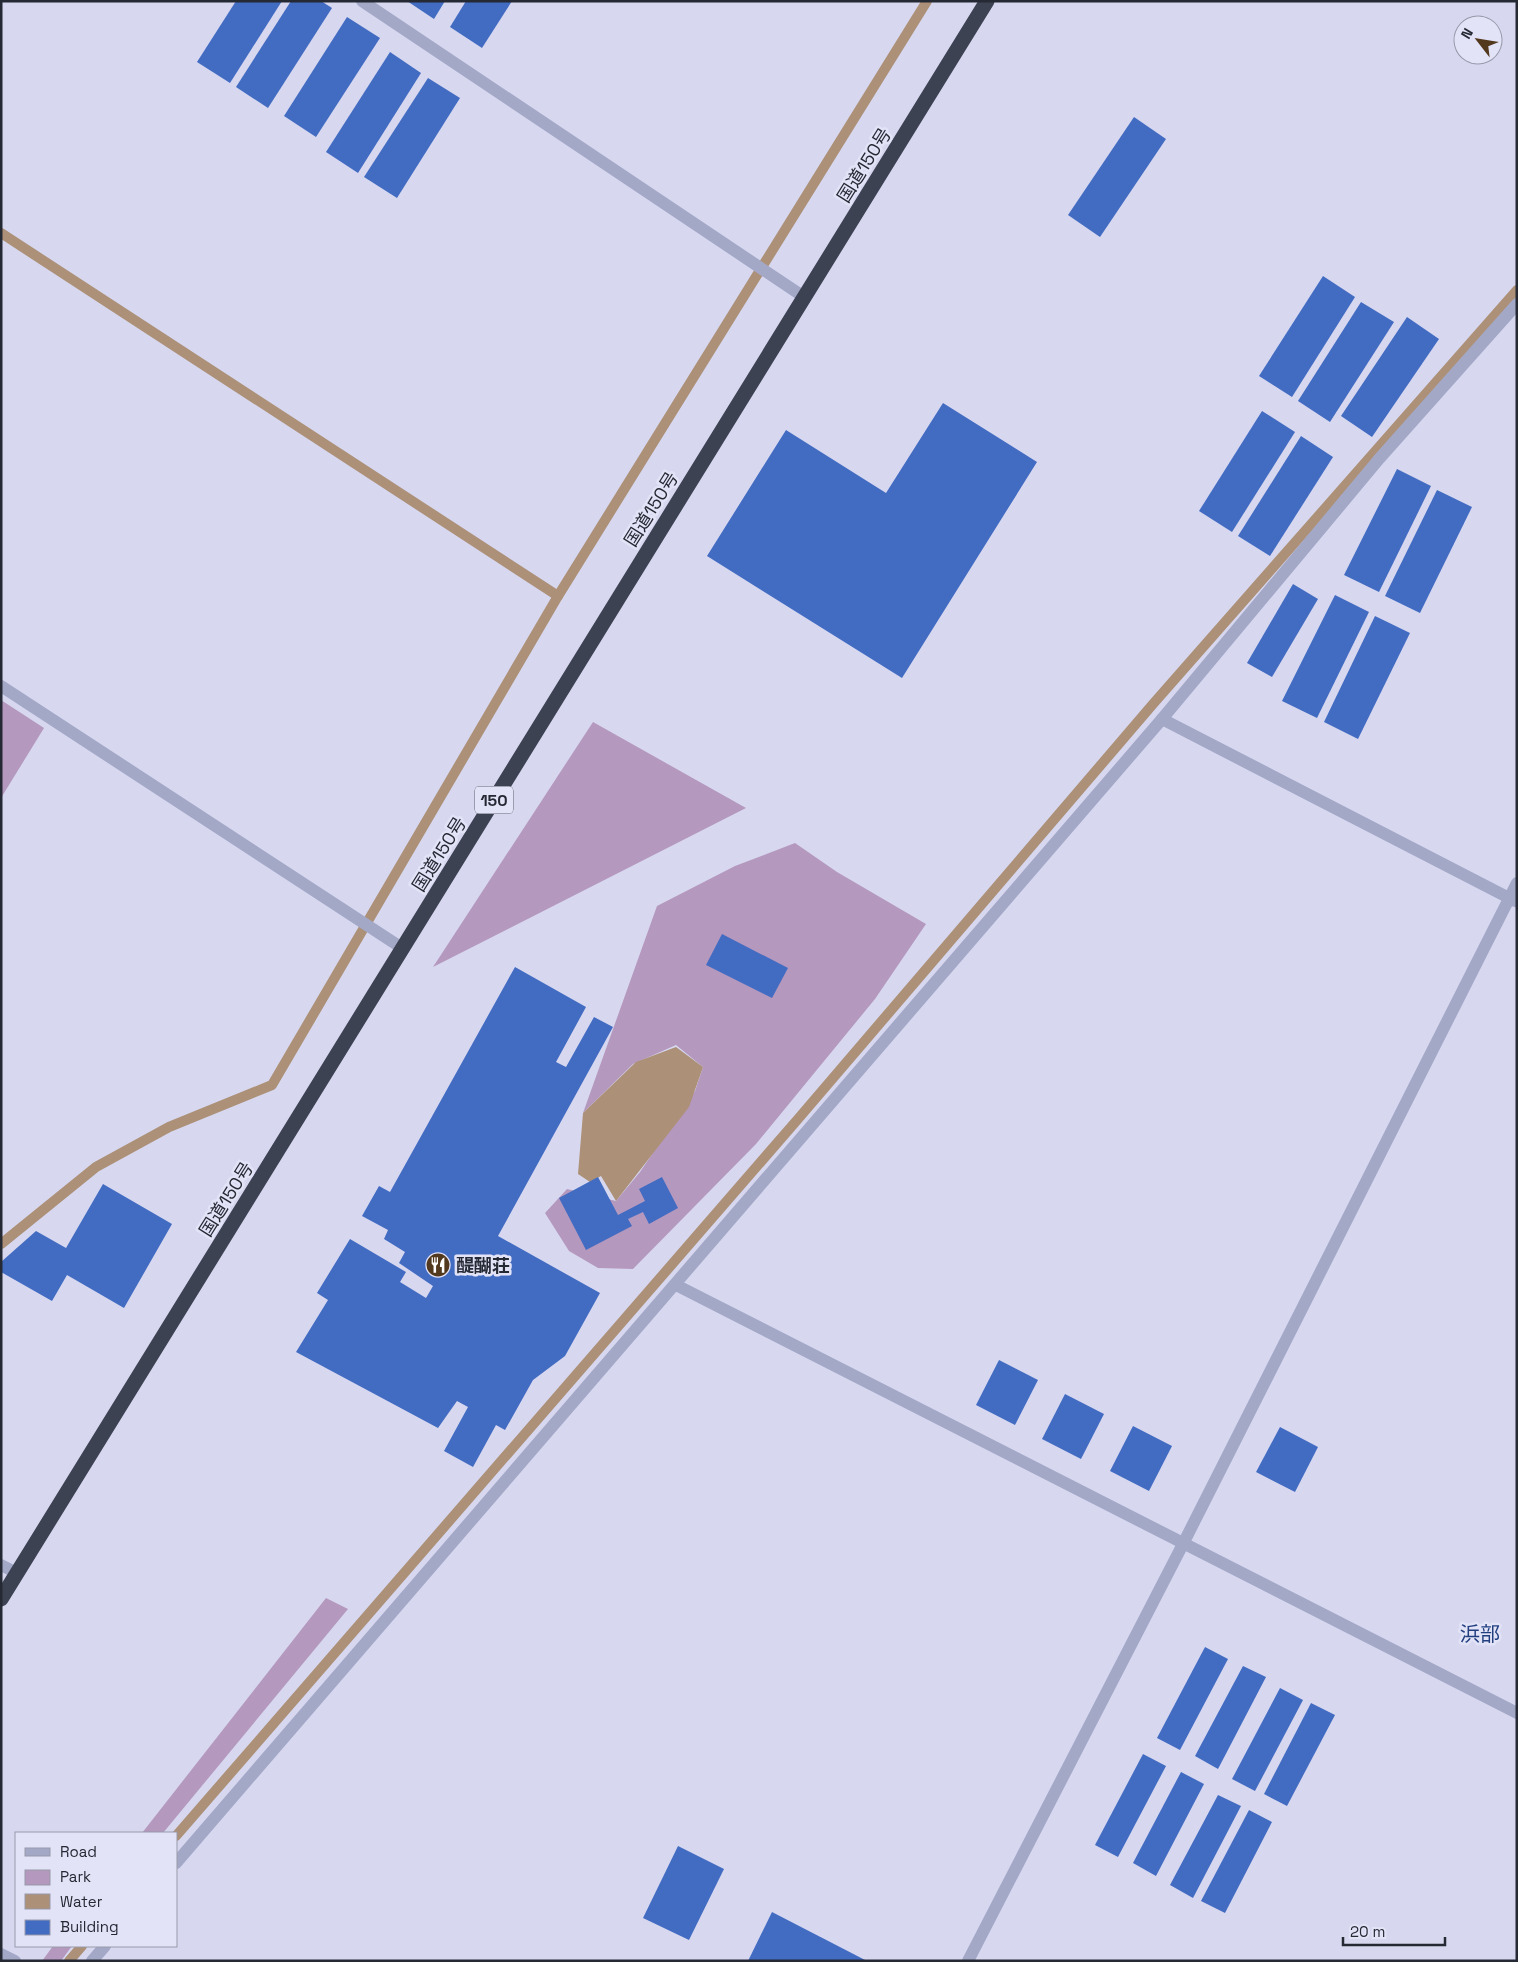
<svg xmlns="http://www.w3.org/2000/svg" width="1518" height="1962" font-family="'Space Grotesk','Noto Sans JP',sans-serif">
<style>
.green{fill:#b598be}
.water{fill:#ac9077}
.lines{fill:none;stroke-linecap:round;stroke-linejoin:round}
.stream{stroke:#ac9077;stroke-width:10}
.building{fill:#426bc2}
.street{stroke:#a4a8c7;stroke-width:12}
.highway{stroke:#3d4253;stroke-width:15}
.labels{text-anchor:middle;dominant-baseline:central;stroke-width:5;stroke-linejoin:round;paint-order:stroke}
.shield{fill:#e3e3f8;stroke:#5e616e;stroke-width:1}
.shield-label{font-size:16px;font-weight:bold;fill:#252933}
.street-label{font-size:18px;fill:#252933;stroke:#e3e3f8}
.poi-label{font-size:18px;font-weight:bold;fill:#252933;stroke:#e3e3f8;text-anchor:start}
.quarter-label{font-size:20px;fill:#213f7f;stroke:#e3e3f8}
</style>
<rect width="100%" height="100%" fill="#d7d8f0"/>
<!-- green -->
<g class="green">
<polygon points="1,700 44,728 1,798"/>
<polygon points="593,722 746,808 433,967"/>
<polygon points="795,843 837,872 926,924 875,999 756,1144 633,1269 598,1268 569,1251 545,1213 567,1189 616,1201 640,1172 695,1091 703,1067 676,1045 633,1064 583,1113 657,906 735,866"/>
<polygon points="326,1598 348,1609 163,1833 142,1833"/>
<polygon points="53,1946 72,1946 61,1961 42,1961"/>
</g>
<!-- water -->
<polygon class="water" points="676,1047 703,1067 689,1107 616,1201 601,1176 590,1182 578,1174 583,1113 636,1062"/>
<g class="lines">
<!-- stream -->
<g class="stream">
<polyline points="1,233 558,596"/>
<polyline points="1,1244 96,1167 169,1127 272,1085 558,596 927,1"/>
<polyline points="176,1836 798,1119 1153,704 1517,290"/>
<polyline points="69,1961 82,1946"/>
</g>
</g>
<!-- building -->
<g class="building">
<polygon points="236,1 282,1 230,83 197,62"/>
<polygon points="291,1 321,1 332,8 268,108 236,87"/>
<polygon points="407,1 445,1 434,19"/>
<polygon points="466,1 512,1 482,48 450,27"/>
<polygon points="347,17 380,38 316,137 284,116"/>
<polygon points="390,52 421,73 358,173 326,152"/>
<polygon points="428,78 460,98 397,198 364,177"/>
<polygon points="1134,117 1166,139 1100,237 1068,215"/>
<polygon points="1323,276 1355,297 1292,397 1259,376"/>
<polygon points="1361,302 1394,322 1330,422 1298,401"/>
<polygon points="1407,317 1439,339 1372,437 1341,416"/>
<polygon points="943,403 1037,462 902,678 707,556 786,430 886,493"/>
<polygon points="1262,411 1295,432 1232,532 1199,511"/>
<polygon points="1301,436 1333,457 1270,556 1238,536"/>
<polygon points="1397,469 1431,486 1379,592 1344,575"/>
<polygon points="1437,490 1472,507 1420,613 1385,596"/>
<polygon points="1293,584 1318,599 1272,677 1247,663"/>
<polygon points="1335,595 1369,612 1317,718 1282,701"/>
<polygon points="1375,616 1410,633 1358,739 1324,722"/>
<polygon points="722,934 788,968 772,998 706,965"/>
<polygon points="515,967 586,1007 556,1062 566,1067 594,1017 613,1027 498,1236 600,1293 565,1356 533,1380 505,1430 496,1425 473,1467 444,1451 468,1407 457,1401 438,1428 296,1352 328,1300 317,1293 350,1239 406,1272 400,1282 426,1298 433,1286 399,1263 405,1252 384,1239 388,1230 362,1216 379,1186 390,1192"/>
<polygon points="598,1177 618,1215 645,1201 639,1189 662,1177 678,1208 649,1224 643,1212 628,1219 632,1226 586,1250 559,1198"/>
<polygon points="103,1184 172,1224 124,1308 67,1275 52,1301 1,1272 1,1262 36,1231 66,1248"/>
<polygon points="999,1360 1038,1380 1015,1425 976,1405"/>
<polygon points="1065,1394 1104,1414 1081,1459 1042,1439"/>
<polygon points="1133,1426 1172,1446 1149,1491 1110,1471"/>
<polygon points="1280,1427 1318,1447 1295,1492 1256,1472"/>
<polygon points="1205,1647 1228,1659 1180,1750 1157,1738"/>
<polygon points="1243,1666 1266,1677 1218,1769 1195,1756"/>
<polygon points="1280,1688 1303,1700 1255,1791 1232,1779"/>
<polygon points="1311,1703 1335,1715 1287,1806 1264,1794"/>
<polygon points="1143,1754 1166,1766 1118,1857 1095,1845"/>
<polygon points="1181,1772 1204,1784 1156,1876 1133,1863"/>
<polygon points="1218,1795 1241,1806 1193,1898 1170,1885"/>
<polygon points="1249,1810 1272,1822 1225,1913 1201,1901"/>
<polygon points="678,1846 724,1869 689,1940 643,1918"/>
<polygon points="772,1912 867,1961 748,1961"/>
</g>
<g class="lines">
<!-- street -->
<g class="street">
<polyline points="362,1 804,297"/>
<polyline points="1,686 402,948"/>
<polyline points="1162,719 1515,901"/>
<polyline points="676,1285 1517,1713"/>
<polyline points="1,1565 17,1573"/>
<polyline points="176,1863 1162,719 1379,459 1517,304"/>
<polyline points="1,1954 15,1961"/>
<polyline points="92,1961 105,1946"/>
<polyline points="968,1961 1183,1544 1517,883"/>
</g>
<!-- highway -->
<polyline class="highway" points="1,1599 987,1"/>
</g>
<!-- icons -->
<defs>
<symbol id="restaurant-disc" viewBox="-11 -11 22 22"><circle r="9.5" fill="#52381c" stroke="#e3e3f8"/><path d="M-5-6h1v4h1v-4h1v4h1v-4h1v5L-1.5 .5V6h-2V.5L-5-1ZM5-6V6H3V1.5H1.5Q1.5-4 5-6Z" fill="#fff"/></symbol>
</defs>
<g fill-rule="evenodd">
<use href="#restaurant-disc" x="424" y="1251" width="28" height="28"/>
</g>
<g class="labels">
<!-- shield labels -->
<rect class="shield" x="475" y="786.5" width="38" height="27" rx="4"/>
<g class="shield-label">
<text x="494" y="800">150</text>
</g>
<!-- street labels -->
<g class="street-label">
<text transform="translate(864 165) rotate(-58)">国道150号</text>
<text transform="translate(651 509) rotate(-58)">国道150号</text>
<text transform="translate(439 854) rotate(-58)">国道150号</text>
<text transform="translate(226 1199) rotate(-58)">国道150号</text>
</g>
<!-- poi labels -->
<g class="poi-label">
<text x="456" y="1265">醍醐荘</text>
</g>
<!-- quarter labels -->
<g class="quarter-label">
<text x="1480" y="1634">浜部</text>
</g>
</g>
<!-- border -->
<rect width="1518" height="1962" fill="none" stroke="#252933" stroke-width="5"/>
<!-- legend -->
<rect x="15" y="1832" width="162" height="115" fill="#e3e3f8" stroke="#9799a9"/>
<rect x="25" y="1848" width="25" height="8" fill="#a4a8c7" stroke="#9799a9"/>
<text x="60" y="1857" font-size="15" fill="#252933">Road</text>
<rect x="25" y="1870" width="25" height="15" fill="#b598be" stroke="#9799a9"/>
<text x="60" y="1882" font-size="15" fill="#252933">Park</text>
<rect x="25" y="1894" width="25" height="15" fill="#ac9077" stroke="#9799a9"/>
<text x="60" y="1907" font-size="15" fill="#252933">Water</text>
<rect x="25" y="1920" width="25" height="15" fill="#426bc2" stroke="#9799a9"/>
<text x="60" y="1932" font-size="15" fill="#252933">Building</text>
<!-- north arrow -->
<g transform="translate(1478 40) rotate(301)"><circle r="24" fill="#e3e3f8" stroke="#9799a9"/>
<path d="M0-4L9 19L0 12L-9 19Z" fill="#52381c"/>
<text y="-8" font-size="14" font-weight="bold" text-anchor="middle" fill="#252933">N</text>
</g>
<!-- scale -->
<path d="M1343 1937v8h102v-8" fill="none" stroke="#252933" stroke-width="2.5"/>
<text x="1350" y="1937" font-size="15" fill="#252933" stroke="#e3e3f8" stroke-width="4" paint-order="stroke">20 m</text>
</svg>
